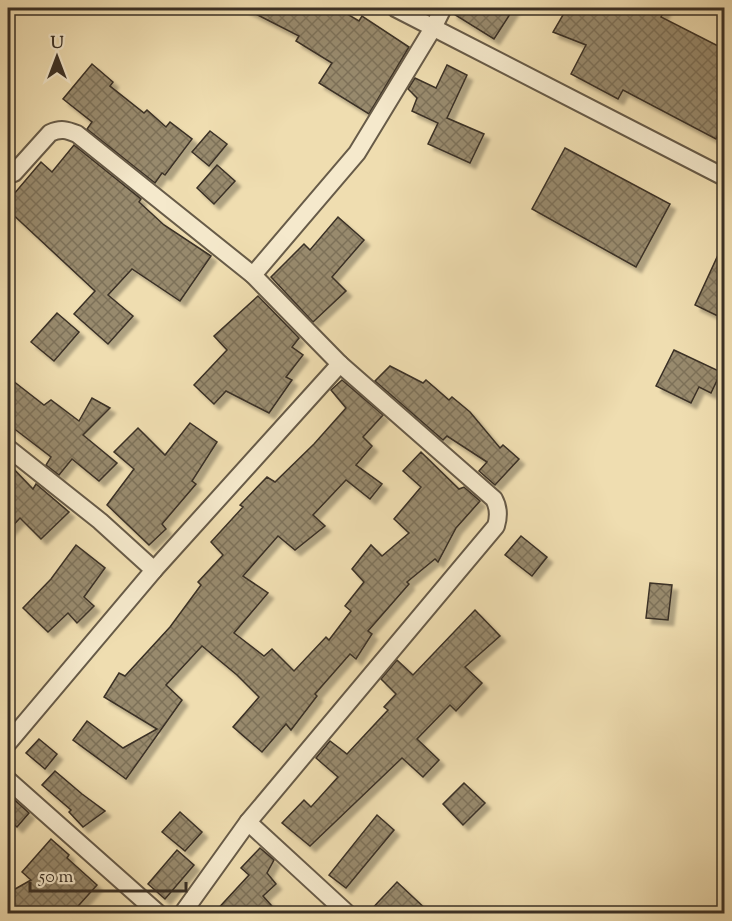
<svg xmlns="http://www.w3.org/2000/svg" width="732" height="921" font-family="'Sorts Mill Goudy',serif">
<style>
.building{fill:url(#building-cross-hatch);stroke:#3a3025;stroke-width:1.5;filter:url(#shadow)}
.lines{fill:none;stroke-linecap:round;stroke-linejoin:round}
.minor-casing{stroke:#675b48;stroke-width:20}
.minor{stroke:#f5e9cc;stroke-width:16}
</style>
<defs>
<pattern id="building-cross-hatch" width="8" height="8" patternUnits="userSpaceOnUse" patternTransform="scale(1.5)"><rect width="8" height="8" fill="#988a6d"/><path d="M0 0l8 8M0 8l8-8" fill="none" stroke="#7d7159"/></pattern>
<filter id="shadow"><feDropShadow dx="5.5" dy="5.5" stdDeviation="1.5" flood-color="#0004"/></filter>
</defs>
<rect width="100%" height="100%" fill="#efddb0"/>
<filter id="stains"><feTurbulence type="fractalNoise" baseFrequency=".00333" numOctaves="4"/><feColorMatrix values="0 0 0 0 .2 0 0 0 0 .09 0 0 0 0 .02 0 0 0 .5 -.17"/></filter>
<radialGradient id="worn" r=".72"><stop offset=".6" stop-color="#630" stop-opacity="0"/><stop offset="1" stop-color="#630" stop-opacity=".3"/></radialGradient>
<!-- building -->
<g class="building">
<polygon points="244,8 337,8 359,21 362,16 409,47 369,114 319,83 332,63 296,41 299,36"/>
<polygon points="453,8 514,8 494,39 452,13"/>
<polygon points="567,8 666,8 661,17 724,49 724,134 719,132 716,139 623,90 618,99 571,74 586,45 553,32"/>
<polygon points="92,64 113,82 110,86 144,113 147,110 166,127 170,122 192,139 165,175 162,173 155,183 87,129 92,122 63,99"/>
<polygon points="447,65 467,75 447,118 484,134 470,163 428,144 438,123 412,111 417,98 408,89 415,78 436,88"/>
<polygon points="210,131 227,144 209,166 192,152"/>
<polygon points="74,145 141,199 139,202 164,225 211,256 180,301 132,269 108,295 133,316 108,344 74,314 95,291 8,210 8,201 41,162 52,172"/>
<polygon points="565,148 670,204 636,267 532,209"/>
<polygon points="217,165 235,181 214,204 197,188"/>
<polygon points="338,217 364,240 332,277 346,291 313,322 271,277 304,244 310,250"/>
<polygon points="724,242 724,319 695,305"/>
<polygon points="258,296 299,338 292,347 303,355 286,377 292,380 269,413 226,391 214,404 194,385 227,350 214,336"/>
<polygon points="57,313 79,332 54,361 31,342"/>
<polygon points="674,350 721,372 711,393 699,387 691,403 656,386"/>
<polygon points="390,366 423,383 426,380 449,400 452,397 470,412 500,448 503,445 519,459 495,485 479,471 487,462 447,436 443,440 375,381"/>
<polygon points="8,377 44,405 51,400 79,421 92,398 110,408 83,435 117,463 99,481 72,459 59,475 46,465 51,457 8,424"/>
<polygon points="342,380 383,415 363,437 372,446 356,465 382,484 370,499 346,480 313,515 325,526 295,550 278,536 243,576 268,593 234,633 264,656 272,649 294,671 326,637 329,640 351,611 345,606 364,582 352,569 371,545 382,556 409,533 394,519 421,487 403,471 421,452 459,489 464,487 480,501 456,528 438,562 435,559 407,582 409,584 368,631 372,634 356,659 350,654 315,694 317,696 291,730 286,724 262,752 233,727 259,697 237,675 202,646 166,685 182,700 126,779 73,740 87,721 123,748 157,729 104,697 119,673 125,676 170,627 201,585 198,582 223,555 211,542 243,507 240,505 267,477 275,482 314,444 346,408 331,390"/>
<polygon points="190,423 217,442 192,481 196,484 162,524 166,529 149,545 107,505 134,469 114,452 138,428 165,455"/>
<polygon points="8,463 33,489 36,484 69,512 41,539 20,518 8,531"/>
<polygon points="521,536 547,557 532,576 505,555"/>
<polygon points="76,545 105,568 84,597 94,606 77,623 68,613 48,632 23,608 51,579"/>
<polygon points="650,583 672,585 668,620 646,618"/>
<polygon points="475,610 500,636 465,667 482,683 456,711 450,705 417,739 439,760 423,777 402,758 310,846 282,823 304,800 311,807 338,777 316,758 330,741 347,754 388,710 384,707 396,694 381,679 397,660 413,675"/>
<polygon points="39,739 57,754 45,769 26,753"/>
<polygon points="55,771 82,794 105,811 83,827 69,812 71,810 42,785"/>
<polygon points="464,783 485,803 463,825 443,804"/>
<polygon points="8,794 29,813 17,827 8,819"/>
<polygon points="180,812 202,832 185,851 162,832"/>
<polygon points="377,815 394,830 346,888 329,875"/>
<polygon points="51,839 69,855 67,858 97,885 71,914 8,914 8,893 31,880 22,872"/>
<polygon points="260,848 274,860 267,873 276,884 263,896 279,914 213,914 249,875 241,868"/>
<polygon points="177,850 194,865 165,899 148,884"/>
<polygon points="397,882 431,914 367,914"/>
</g>
<g class="lines">
<defs>
<g id="minor">
<polyline points="395,8 724,177"/>
<path d="M 8,175 L 14,173 L 50,133 C 61,128 67,130 77,134 L 253,275 L 340,364 L 494,499 C 499,508 499,516 496,526 L 248,822 L 182,914"/>
<polyline points="253,275 357,153 433,28 443,8"/>
<polyline points="8,448 100,521 154,570"/>
<polyline points="8,743 154,570 340,364"/>
<polyline points="8,780 159,914"/>
<polyline points="248,822 348,914"/>
</g>
</defs>
<!-- minor casing -->
<use href="#minor" class="minor-casing"/>
<!-- minor -->
<use href="#minor" class="minor"/>
</g>
<!-- margin -->
<rect width="732" height="921" fill="none" stroke="#efddb0" stroke-width="30"/>
<rect x="9" y="9" width="714" height="903" fill="none" stroke="#3a3025" stroke-width="3"/>
<rect x="15" y="15" width="702" height="891" fill="none" stroke="#3a3025" stroke-width="1.5"/>
<!-- north arrow -->
<g transform="translate(57 57)" stroke="#f5e9cc" stroke-width="4.5" paint-order="stroke">
<path d="M0-4.5L10 22L0 15L-10 22Z" fill="#3a3025"/>
<text y="-9" font-size="16" font-weight="bold" text-anchor="middle" fill="#3a3025">U</text>
</g>
<!-- scale -->
<path d="M30 882v9h156v-9" fill="none" stroke="#3a3025" stroke-width="3"/>
<text x="39" y="882" font-size="18" fill="#3a3025" stroke="#f5e9cc" stroke-width="4.5" paint-order="stroke">50 m</text>
<rect width="100%" height="100%" filter="url(#stains)"/>
<rect width="100%" height="100%" fill="url(#worn)"/>
</svg>
